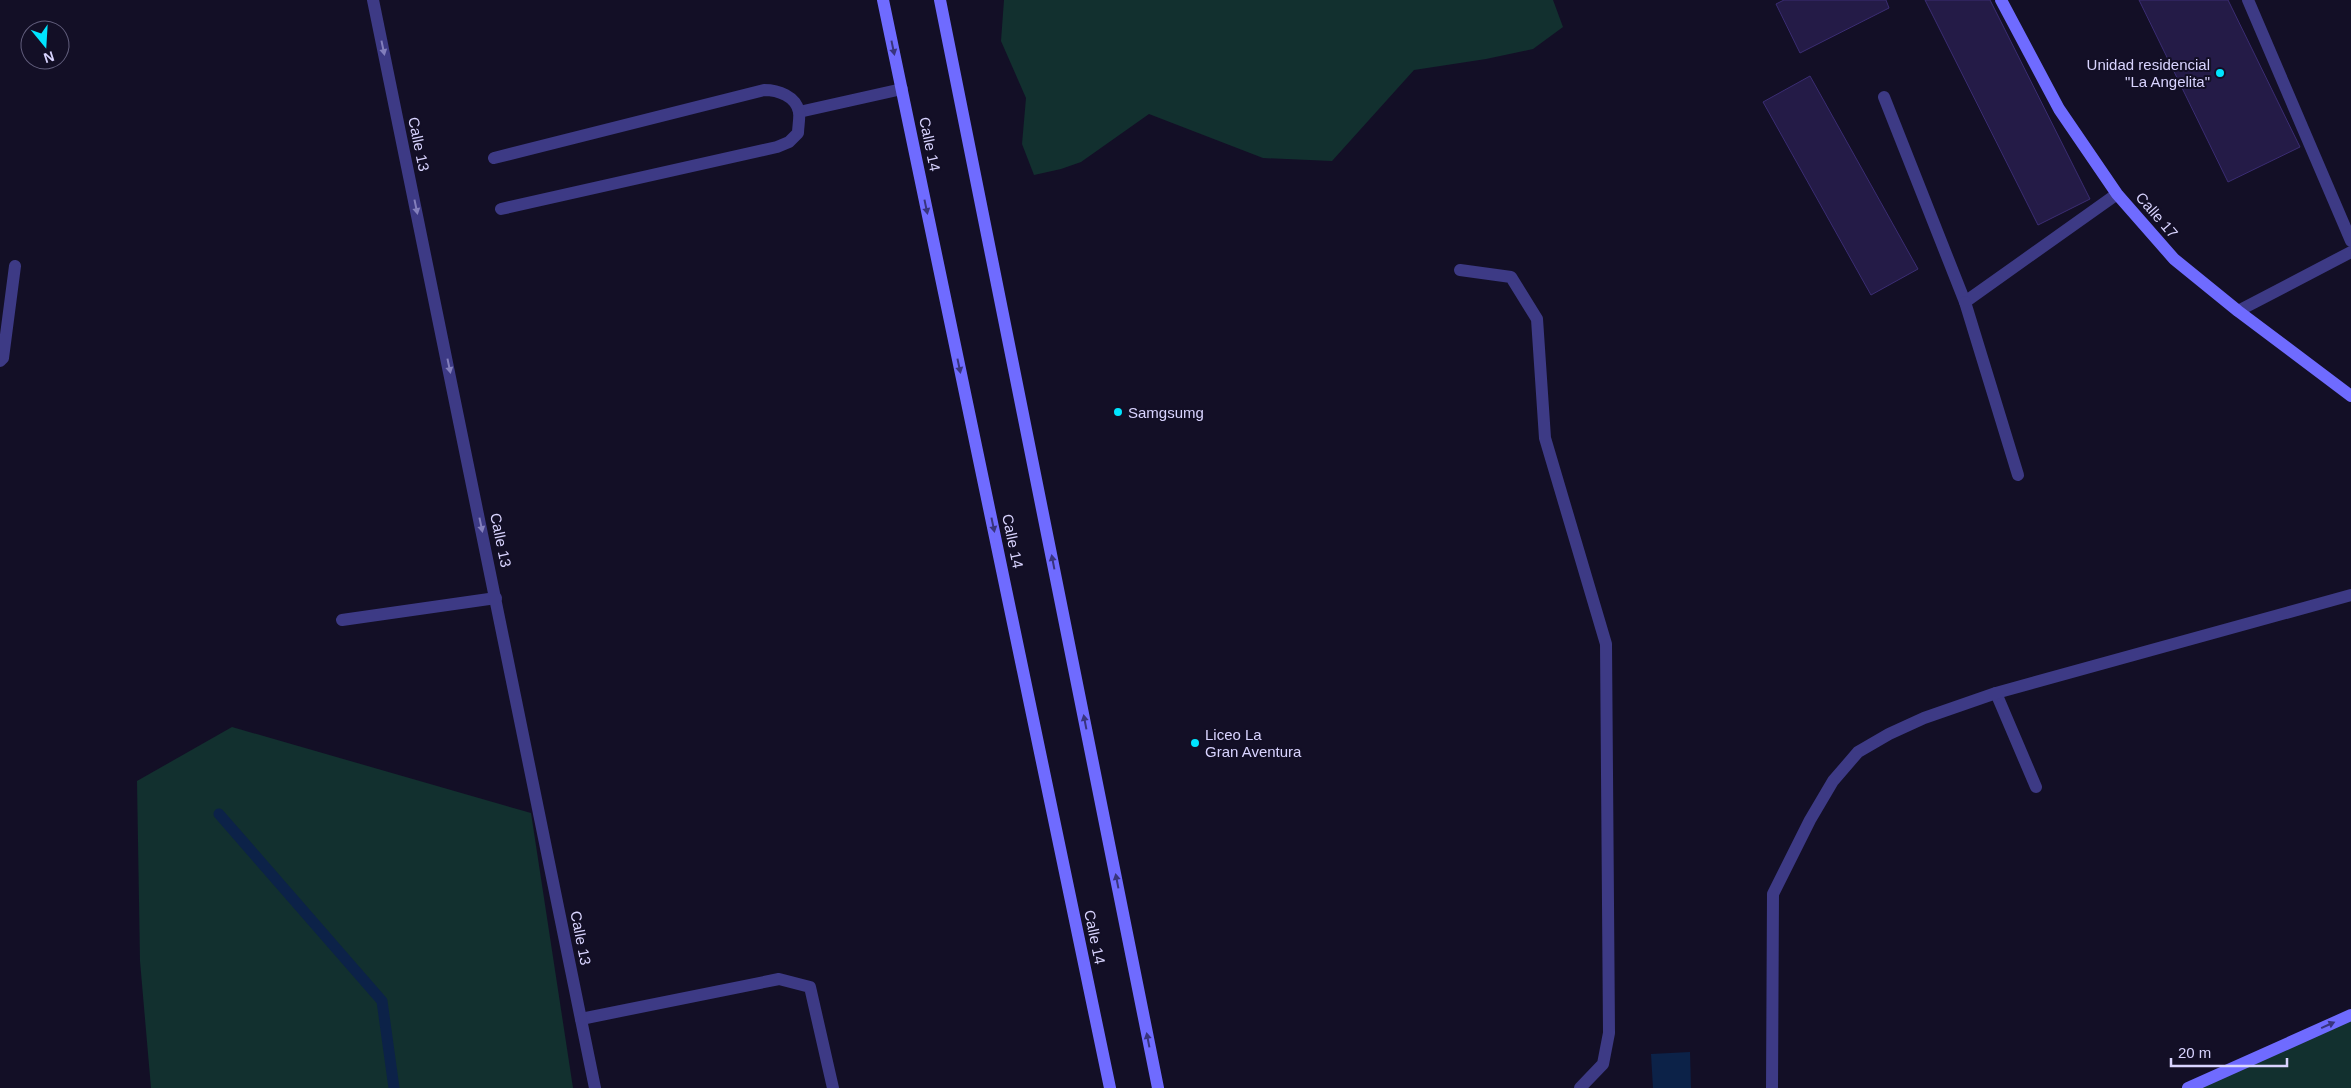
<svg xmlns="http://www.w3.org/2000/svg" width="2351" height="1088" font-family="Arial,sans-serif">
<style>
.green{fill:#12302f}
.water{fill:#0c2248}
.lines{fill:none;stroke-linecap:round;stroke-linejoin:round}
.stream{stroke:#0c2248;stroke-width:11}
.building{fill:#241b47;stroke:#3b2d73}
.lane{stroke:#3d3a85;stroke-width:12}
.street{stroke:#3d3a85;stroke-width:12}
.secondary{stroke:#6f6bff;stroke-width:12}
.oneway{fill:#837fbc}
.oneway2{fill:#38347d}
.poi-dot{fill:#00e5ff;stroke:#130f26;stroke-width:2}
.labels{text-anchor:middle;dominant-baseline:central;stroke-width:4;stroke-linejoin:round;paint-order:stroke}
.poi-label{font-size:15px;fill:#d9d4ff;stroke:#130f26;text-anchor:start}
.street-label{font-size:15px;fill:#d9d4ff;stroke:#130f26}
</style>
<rect width="100%" height="100%" fill="#130f26"/>
<!-- green -->
<g class="green">
<polygon points="1004,0 1553,0 1563,27 1533,49 1486,59 1414,70 1332,161 1263,158 1149,114 1081,162 1061,169 1034,175 1022,144 1026,98 1001,41"/>
<polygon points="232,727 531,813 573,1088 151,1088 140,961 137,781"/>
<polygon points="2351,1015 2351,1088 2188,1088"/>
</g>
<!-- water -->
<polygon class="water" points="1690,1052 1691,1088 1653,1088 1651,1054"/>
<g class="lines">
<!-- stream -->
<polyline class="stream" points="219,814 382,1001 394,1088"/>
</g>
<!-- building -->
<g class="building">
<polygon points="1784,0 1886,0 1889,8 1800,53 1776,4"/>
<polygon points="1925,0 1990,0 2090,199 2038,225"/>
<polygon points="2139,0 2228,0 2300,147 2228,182"/>
<polygon points="1810,76 1918,269 1871,295 1763,102"/>
</g>
<g class="lines">
<!-- lane -->
<g class="lane">
<polyline points="2248,0 2351,241"/>
<polyline points="1884,97 1965,302 2117,194"/>
<polyline points="799,112 902,89"/>
<path d="M 494,158 L 764,90 C 778,90 796,96 799,112 C 800,118 798,127 798,133 L 789,142 L 777,147 L 501,209"/>
<polyline points="1460,270 1511,277 1537,319 1545,438 1606,644 1609,1033 1603,1064 1580,1088"/>
<polyline points="1965,302 2018,475"/>
<polyline points="2238,311 2351,252"/>
<polyline points="0,361 3,358 15,266"/>
<polyline points="342,620 496,598"/>
<polyline points="1996,693 2036,787"/>
<polyline points="581,1019 779,979 810,987 833,1088"/>
</g>
<!-- street -->
<g class="street">
<polyline points="373,0 595,1088"/>
<polyline points="1772,1088 1773,894 1810,820 1833,781 1858,752 1889,734 1924,718 1996,693 2351,595"/>
</g>
<!-- secondary -->
<g class="secondary">
<polyline points="883,0 1110,1088"/>
<polyline points="940,0 1158,1088"/>
<polyline points="2001,0 2059,109 2117,194 2174,259 2238,311 2351,396"/>
<polyline points="2188,1088 2351,1015"/>
</g>
</g>
<!-- one-way arrows -->
<defs><path id="oneway-solid" d="M-6-.8H1V-3.2L6.5 0L1 3.2V.8H-6Z" transform="scale(1.25)"/></defs>
<g class="oneway">
<use href="#oneway-solid" transform="translate(383 48) rotate(78)"/>
<use href="#oneway-solid" transform="translate(416 207) rotate(78)"/>
<use href="#oneway-solid" transform="translate(449 366) rotate(78)"/>
<use href="#oneway-solid" transform="translate(481 525) rotate(78)"/>
</g>
<g class="oneway2">
<use href="#oneway-solid" transform="translate(893 48) rotate(78)"/>
<use href="#oneway-solid" transform="translate(926 207) rotate(78)"/>
<use href="#oneway-solid" transform="translate(959 366) rotate(78)"/>
<use href="#oneway-solid" transform="translate(993 525) rotate(78)"/>
<use href="#oneway-solid" transform="translate(1053 562) rotate(-101)"/>
<use href="#oneway-solid" transform="translate(1085 722) rotate(-101)"/>
<use href="#oneway-solid" transform="translate(1117 881) rotate(-101)"/>
<use href="#oneway-solid" transform="translate(2328 1025) rotate(-24)"/>
<use href="#oneway-solid" transform="translate(1148 1040) rotate(-101)"/>
</g>
<!-- markers -->
<g class="poi-dot">
<circle cx="2220" cy="73" r="5"/>
<circle cx="1118" cy="412" r="5"/>
<circle cx="1195" cy="743" r="5"/>
</g>
<g class="labels">
<!-- poi labels -->
<g class="poi-label">
<text x="2210" y="64" text-anchor="end">Unidad residencial<tspan x="2210" dy="17">"La Angelita"</tspan></text>
<text x="1128" y="412">Samgsumg</text>
<text x="1205" y="734">Liceo La<tspan x="1205" dy="17">Gran Aventura</tspan></text>
</g>
<!-- street labels -->
<g class="street-label">
<text transform="translate(419 144) rotate(78)">Calle 13</text>
<text transform="translate(930 144) rotate(78)">Calle 14</text>
<text transform="translate(2157 215) rotate(49)">Calle 17</text>
<text transform="translate(501 540) rotate(78)">Calle 13</text>
<text transform="translate(1013 541) rotate(78)">Calle 14</text>
<text transform="translate(1095 937) rotate(78)">Calle 14</text>
<text transform="translate(581 938) rotate(79)">Calle 13</text>
</g>
</g>
<!-- north arrow -->
<g transform="translate(45 45) rotate(162)"><circle r="24" fill="#130f26" stroke="#625e7d"/>
<path d="M0-4L9 19L0 12L-9 19Z" fill="#00e5ff"/>
<text y="-8" font-size="14" font-weight="bold" text-anchor="middle" fill="#d9d4ff">N</text>
</g>
<!-- scale -->
<path d="M2171 1058v8h116v-8" fill="none" stroke="#d9d4ff" stroke-width="2.5"/>
<text x="2178" y="1058" font-size="15" fill="#d9d4ff" stroke="#130f26" stroke-width="4" paint-order="stroke">20 m</text>
</svg>
